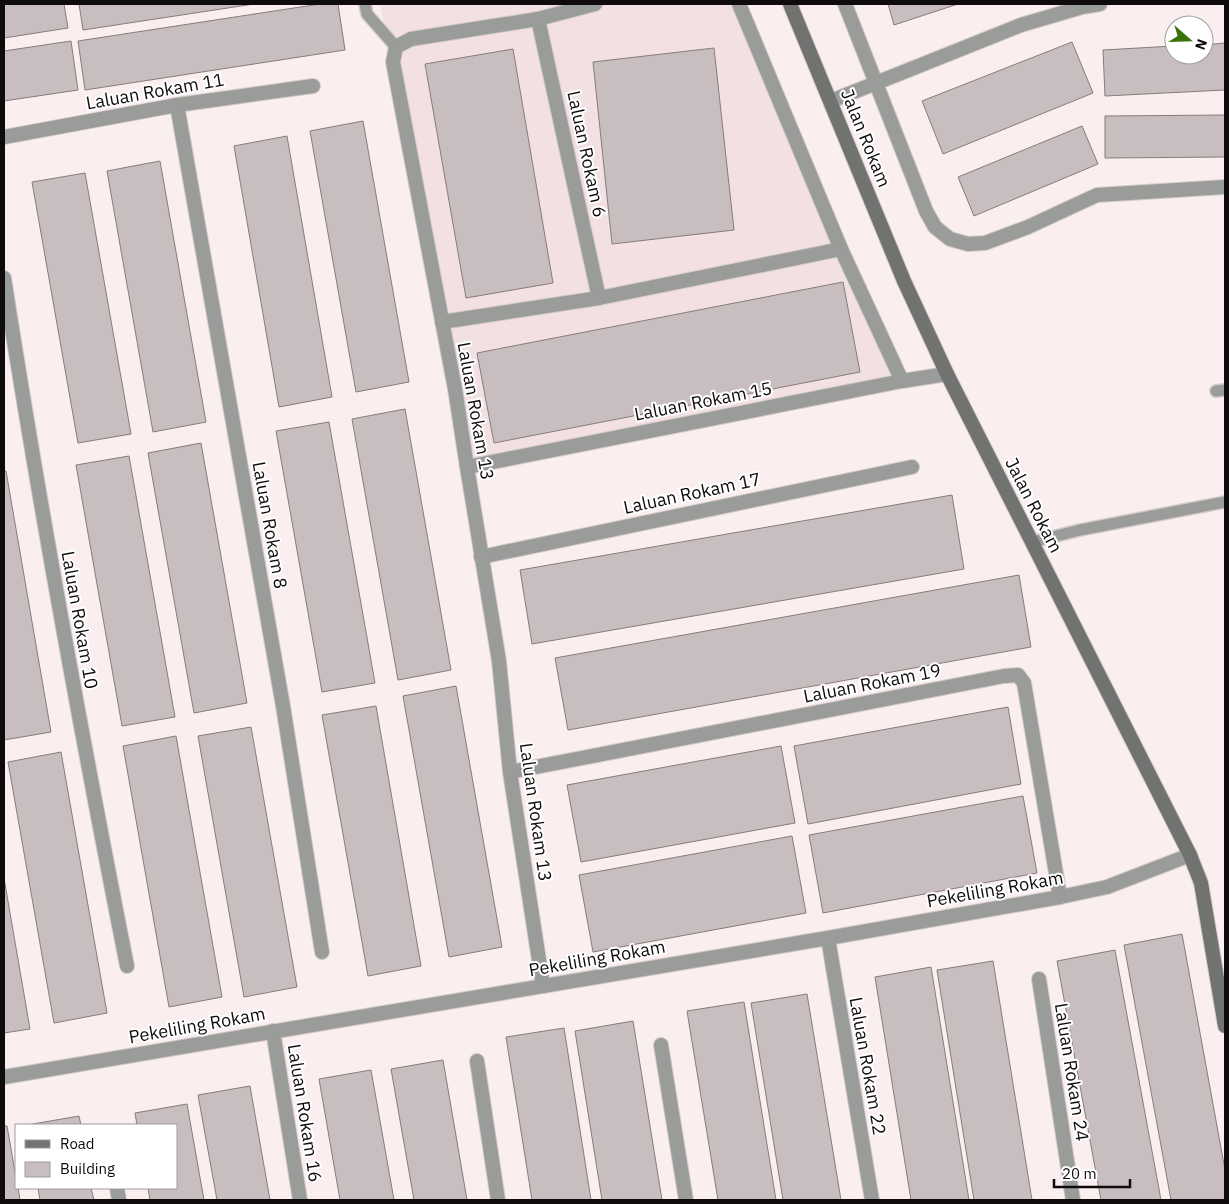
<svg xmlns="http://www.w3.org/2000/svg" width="1229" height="1204" font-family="'IBM Plex Sans',sans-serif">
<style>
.built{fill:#f3e0e2}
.building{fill:#c9bebf;stroke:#867c7d}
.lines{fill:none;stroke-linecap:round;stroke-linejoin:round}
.service-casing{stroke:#d4cacb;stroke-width:14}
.minor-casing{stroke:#d4cacb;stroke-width:16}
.secondary-casing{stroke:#d4cacb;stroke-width:16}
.service{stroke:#9a9c99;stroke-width:11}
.minor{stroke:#9a9c99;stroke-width:14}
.secondary{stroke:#70736f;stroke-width:14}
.labels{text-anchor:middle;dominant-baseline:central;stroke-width:4;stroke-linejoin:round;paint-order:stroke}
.street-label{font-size:18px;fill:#0f0b0c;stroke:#fff}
</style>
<rect width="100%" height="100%" fill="#faeeef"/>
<!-- built -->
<polygon class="built" points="380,4 745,4 903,381 467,470"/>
<!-- building -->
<g class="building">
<polygon points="4,4 64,4 68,28 4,38"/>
<polygon points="79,4 254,4 83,30"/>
<polygon points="320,4 338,4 345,50 85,90 78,41"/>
<polygon points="888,4 958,4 894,25"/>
<polygon points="71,41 78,90 4,101 4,51"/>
<polygon points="1072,42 1093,93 943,154 922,101"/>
<polygon points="1225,43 1225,90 1105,96 1103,50 1174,46 1174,55 1204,55 1204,45"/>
<polygon points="714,48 734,230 612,244 593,62"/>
<polygon points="513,49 553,283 466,298 425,64"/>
<polygon points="1225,115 1225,157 1105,158 1105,116"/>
<polygon points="363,121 409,382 356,392 310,131"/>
<polygon points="1082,126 1098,164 974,216 958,177"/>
<polygon points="287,136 332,397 279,407 234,146"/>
<polygon points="160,161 206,422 153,432 107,171"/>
<polygon points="85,173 131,434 78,443 32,182"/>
<polygon points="843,282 860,372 494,443 477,353"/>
<polygon points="405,409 451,670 398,680 352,419"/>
<polygon points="329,422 375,683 322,692 276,431"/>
<polygon points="201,443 247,703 194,713 148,453"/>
<polygon points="129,456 175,717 122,726 76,465"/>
<polygon points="4,471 6,471 51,732 4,740"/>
<polygon points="952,495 964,569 532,644 520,570"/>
<polygon points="1019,575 1031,647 568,730 555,658"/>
<polygon points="456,686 502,947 449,957 403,696"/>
<polygon points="376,706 421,966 368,976 322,715"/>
<polygon points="1008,707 1021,784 808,824 794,746"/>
<polygon points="251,727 297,987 244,997 198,736"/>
<polygon points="176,736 222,997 169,1007 123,746"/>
<polygon points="781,746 795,823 581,862 567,785"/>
<polygon points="61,752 107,1013 54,1023 8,762"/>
<polygon points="1023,796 1037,873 823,913 809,835"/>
<polygon points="792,836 806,913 593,952 579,875"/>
<polygon points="4,878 30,1029 4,1033"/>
<polygon points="1182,934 1225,1170 1225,1200 1171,1200 1124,945"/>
<polygon points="1115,950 1161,1200 1101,1200 1057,961"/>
<polygon points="993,961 1032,1200 974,1200 937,970"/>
<polygon points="931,967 969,1200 911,1200 875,977"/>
<polygon points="807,994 841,1200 783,1200 751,1003"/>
<polygon points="744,1002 776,1200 718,1200 687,1011"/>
<polygon points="633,1021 662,1200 602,1200 575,1031"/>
<polygon points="564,1028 591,1200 532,1200 506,1037"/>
<polygon points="443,1060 467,1200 414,1200 391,1069"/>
<polygon points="371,1070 394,1200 340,1200 319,1079"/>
<polygon points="250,1086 270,1200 217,1200 198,1095"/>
<polygon points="187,1104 204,1200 150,1200 148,1188 176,1188 176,1125 137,1125 135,1113"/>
<polygon points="79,1116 81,1125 27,1125"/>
<polygon points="4,1126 7,1126 16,1178 16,1188 18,1188 20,1200 4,1200"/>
<polygon points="38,1188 91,1188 94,1200 40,1200"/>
</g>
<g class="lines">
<defs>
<g id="service">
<polyline points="365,4 367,14 396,47"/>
<polyline points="1216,391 1225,390"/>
<polyline points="1032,542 1080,530 1225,502"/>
</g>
<g id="minor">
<polyline points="739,4 841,249 902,381"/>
<polyline points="845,4 926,211 935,227 950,239 968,244 985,243 1028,227 1097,195 1225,187"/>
<polyline points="538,19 599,298"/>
<polyline points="831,101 1021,25 1082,7 1100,4"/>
<polyline points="177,105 283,706 322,952"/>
<polyline points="4,137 177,105 313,86"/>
<path d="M 4,278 C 40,509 82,738 127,966"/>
<polyline points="442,322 599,298 841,249"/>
<polyline points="467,467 902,381 947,374"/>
<polyline points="481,557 912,467"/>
<polyline points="510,772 1004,676 1018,675 1024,683 1060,897"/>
<polyline points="828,938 872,1200"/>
<polyline points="1039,979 1073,1200"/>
<polyline points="543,986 510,772 499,661 467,467 455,389 393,62 396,47 411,39 538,19 595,4"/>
<polyline points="273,1031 300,1200"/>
<polyline points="661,1045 686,1200"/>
<polyline points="477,1061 498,1200"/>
<polyline points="4,1077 828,938 1060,897 1107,887 1190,855"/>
<polyline points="117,1188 119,1200"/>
</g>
<polyline id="secondary" points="790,4 904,281 947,374 1190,855 1201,883 1225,1026"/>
</defs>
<!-- service casing -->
<use href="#service" class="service-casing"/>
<!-- minor casing -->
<use href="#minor" class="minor-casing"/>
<!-- secondary casing -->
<use href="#secondary" class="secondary-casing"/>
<!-- service -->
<use href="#service" class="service"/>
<!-- minor -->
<use href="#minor" class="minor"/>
<!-- secondary -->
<use href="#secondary" class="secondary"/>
</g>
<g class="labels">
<!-- street labels -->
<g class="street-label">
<text transform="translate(155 91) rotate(-10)">Laluan Rokam 11</text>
<text transform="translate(866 138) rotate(68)">Jalan Rokam</text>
<text transform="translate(587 154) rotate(78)">Laluan Rokam 6</text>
<text transform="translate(703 401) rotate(-11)">Laluan Rokam 15</text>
<text transform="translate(476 411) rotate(80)">Laluan Rokam 13</text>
<text transform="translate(692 493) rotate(-12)">Laluan Rokam 17</text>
<text transform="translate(1034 505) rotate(63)">Jalan Rokam</text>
<text transform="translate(270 525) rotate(80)">Laluan Rokam 8</text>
<text transform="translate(80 620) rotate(80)">Laluan Rokam 10</text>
<text transform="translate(872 683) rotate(-11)">Laluan Rokam 19</text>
<text transform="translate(536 812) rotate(82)">Laluan Rokam 13</text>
<text transform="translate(995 889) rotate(-10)">Pekeliling Rokam</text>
<text transform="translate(597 958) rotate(-10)">Pekeliling Rokam</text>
<text transform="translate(197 1025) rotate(-10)">Pekeliling Rokam</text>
<text transform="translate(868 1066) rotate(80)">Laluan Rokam 22</text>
<text transform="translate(1072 1072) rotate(81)">Laluan Rokam 24</text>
<text transform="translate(305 1113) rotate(81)">Laluan Rokam 16</text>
</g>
</g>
<!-- border -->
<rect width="1229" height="1204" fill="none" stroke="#0f0b0c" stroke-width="10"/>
<!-- legend -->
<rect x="15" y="1124" width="162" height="65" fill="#ffffff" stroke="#9f9d9e"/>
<rect x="25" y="1140" width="25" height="8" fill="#70736f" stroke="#9f9d9e"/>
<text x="60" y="1149" font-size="15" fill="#0f0b0c">Road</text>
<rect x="25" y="1162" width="25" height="15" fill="#c9bebf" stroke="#9f9d9e"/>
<text x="60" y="1174" font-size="15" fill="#0f0b0c">Building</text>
<!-- north arrow -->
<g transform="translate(1189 40) rotate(110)"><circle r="24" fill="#ffffff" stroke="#9f9d9e"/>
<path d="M0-4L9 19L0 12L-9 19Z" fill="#387307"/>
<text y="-8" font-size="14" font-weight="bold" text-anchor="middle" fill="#0f0b0c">N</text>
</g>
<!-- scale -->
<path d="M1054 1179v8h76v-8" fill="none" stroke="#0f0b0c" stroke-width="2.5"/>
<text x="1062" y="1179" font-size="15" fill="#0f0b0c" stroke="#ffffff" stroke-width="4" paint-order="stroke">20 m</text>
</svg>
